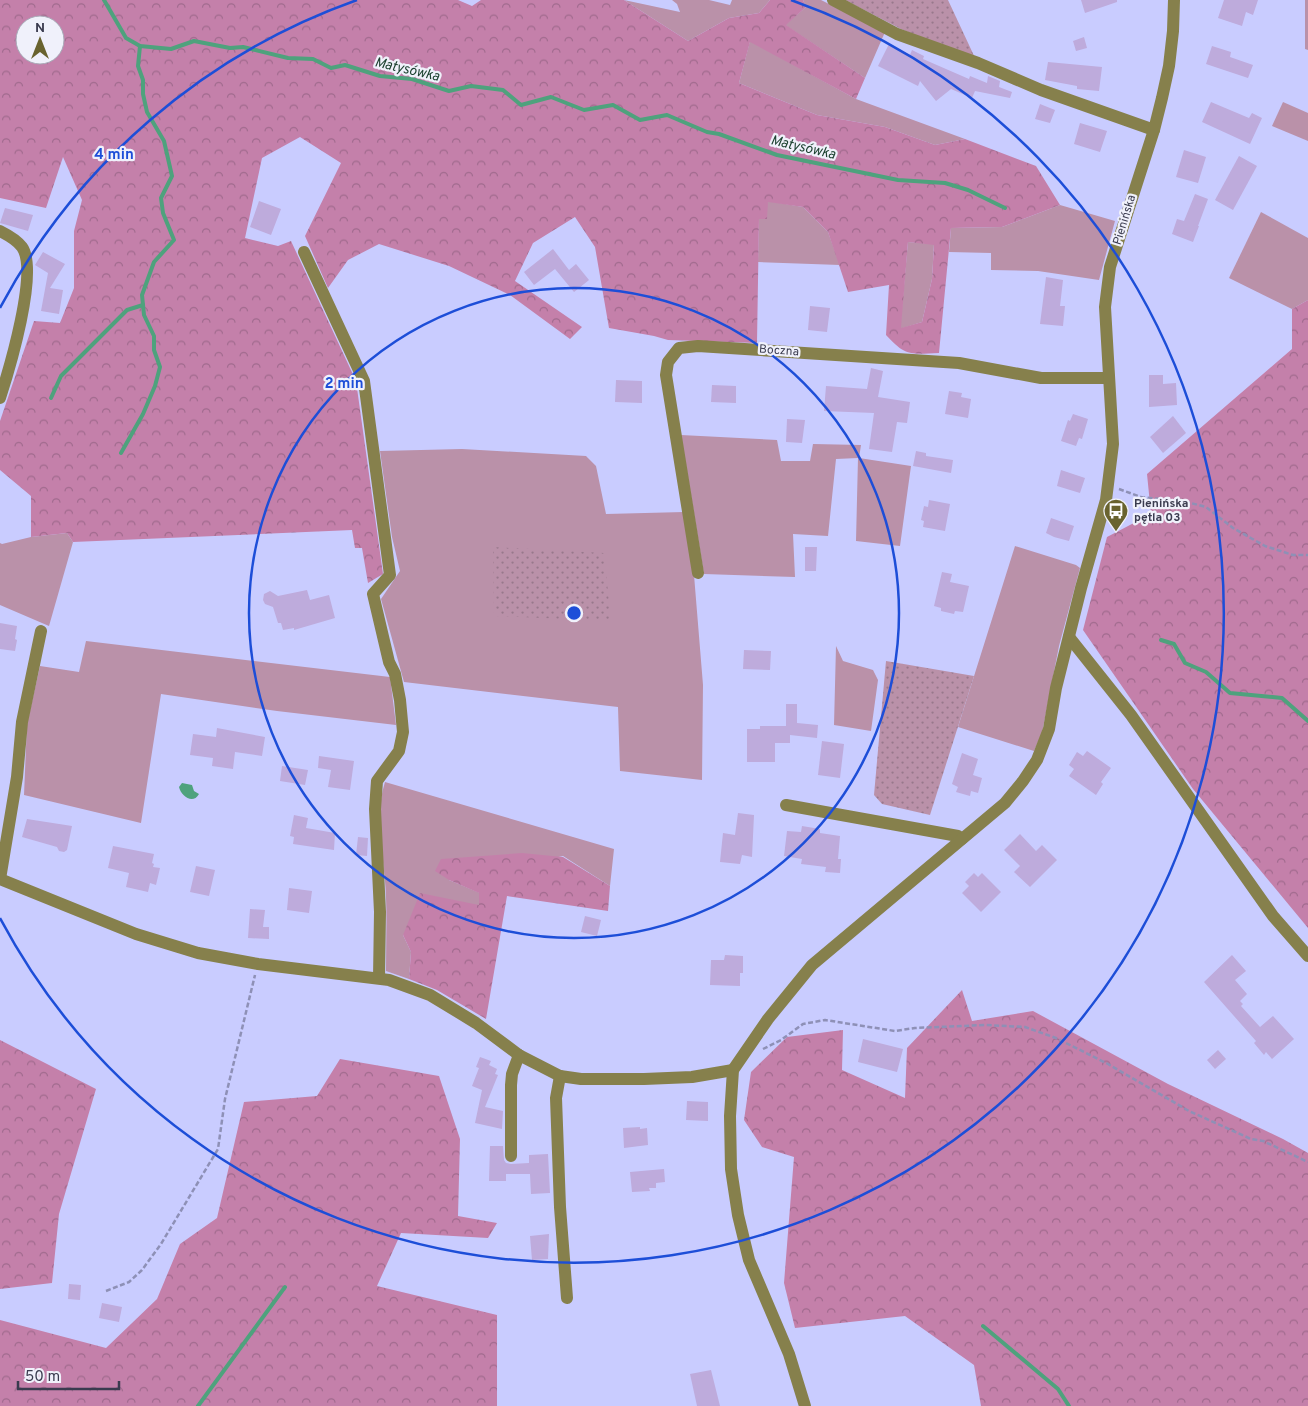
<svg xmlns="http://www.w3.org/2000/svg" width="1308" height="1406" font-family="Overpass,sans-serif">
<style>
.grass{fill:#ba91a9}
.forest{fill:url(#forest-crowns);fill-rule:evenodd}
.garden{fill:url(#garden-dots)}
.water{fill:#4ea27d}
.lines{fill:none;stroke-linecap:round;stroke-linejoin:round}
.stream{stroke:#4ea27d;stroke-width:4}
.building{fill:#beabdc}
.path{stroke:#8e90b6;stroke-width:2.5;stroke-dasharray:5 2.5;stroke-linecap:butt}
.minor{stroke:#86804c;stroke-width:12}
.ring{fill:none;stroke:#1d4ed8;stroke-width:2.5}
.labels{text-anchor:middle;dominant-baseline:central;stroke-width:4.5;stroke-linejoin:round;paint-order:stroke}
.street-label{font-size:12px;fill:#3a3b4f;stroke:#f0f1fb}
.poi-label{font-size:12px;font-weight:bold;fill:#3a3b4f;stroke:#f0f1fb;text-anchor:start}
.water-label{font-size:14px;font-style:italic;fill:#1d4231;stroke:#f0f1fb}
.centre{fill:#1d4ed8;stroke:#f0f1fb;stroke-width:2.5}
.ring-label{font-size:15px;text-anchor:middle;font-weight:bold;fill:#1d4ed8;stroke:#f0f1fb;stroke-width:4.5;stroke-linejoin:round;paint-order:stroke}
</style>
<defs>
<pattern id="forest-crowns" width="20" height="18" patternUnits="userSpaceOnUse" patternTransform="scale(1.25)"><rect width="20" height="18" fill="#c480aa"/><path d="M2 6a3 3 0 1 1 6 0M12 15a3 3 0 1 1 6 0" fill="none" stroke="#a06a8d"/></pattern>
<pattern id="garden-dots" width="8" height="8" patternUnits="userSpaceOnUse" patternTransform="scale(1.25)"><rect width="8" height="8" fill="#ba91a9"/><path d="M2 2h.1M6 6h.1" fill="none" stroke="#98788c" stroke-width="1.8" stroke-linecap="round"/></pattern>
</defs>
<rect width="100%" height="100%" fill="#c9ccff"/>
<!-- grass -->
<g class="grass">
<polygon points="624,0 680,12 677,4 672,0 709,0 730,5 732,0 770,0 759,13 729,18 688,41"/>
<polygon points="803,0 821,0 885,32 865,78 785,25 806,7"/>
<polygon points="1305,0 1308,0 1308,50 1305,49"/>
<polygon points="750,41 856,99 965,139 935,145 885,127 817,115 739,83"/>
<polygon points="1283,102 1308,113 1308,141 1272,126"/>
<polygon points="768,201 803,207 828,232 840,265 758,262 759,219"/>
<polygon points="1060,205 1115,221 1099,280 1038,271 991,270 991,253 949,252 951,228 1002,227"/>
<polygon points="1261,212 1308,238 1308,300 1292,309 1229,278"/>
<polygon points="908,242 934,244 932,279 922,322 900,329"/>
<polygon points="681,435 777,440 781,461 810,461 813,444 861,445 859,458 911,466 900,546 856,541 858,458 836,459 828,536 793,534 795,577 704,574"/>
<polygon points="462,449 586,456 596,466 606,514 684,512 694,575 703,685 702,780 620,771 618,707 404,682 381,599 400,571 392,537 380,451"/>
<polygon points="67,533 73,542 49,626 0,605 0,543 2,544 31,537"/>
<polygon points="1015,546 1076,565 1080,568 1059,646 1042,733 1034,751 958,727"/>
<polygon points="86,641 390,677 396,725 277,711 161,694 141,823 24,795 27,724 40,666 79,672"/>
<polygon points="836,646 843,661 873,670 878,680 871,731 834,725"/>
<path d="M 385,782 L 614,849 L 610,886 L 563,856 L 449,880 L 480,893 L 479,905 L 403,935 L 411,952 L 409,979 L 386,971 C 386,946 387,921 386,897 C 385,859 373,819 385,782 Z"/>
</g>
<!-- forest -->
<g class="forest">
<path d="M 0,0 L 458,0 L 472,6 L 481,0 L 624,0 L 688,41 L 729,18 L 759,13 L 770,0 L 803,0 L 806,7 L 786,25 L 865,78 L 856,99 L 750,42 L 739,83 L 817,115 L 885,127 L 935,145 L 965,139 L 1036,166 L 1060,205 L 1002,227 L 951,228 L 939,353 C 911,354 906,357 886,335 L 889,285 L 848,292 L 828,232 L 803,207 L 768,202 L 767,219 L 759,219 L 757,343 L 668,340 L 654,336 L 609,328 L 595,247 L 575,217 L 533,243 L 515,281 L 582,327 L 570,339 L 510,295 L 449,266 L 379,244 L 348,260 L 328,288 L 305,236 L 341,163 L 300,137 L 262,158 L 245,238 L 278,246 L 291,241 L 356,381 L 383,574 L 368,583 L 362,548 L 355,548 L 352,530 L 73,542 L 67,533 L 31,537 L 31,496 L 0,470 L 0,421 L 34,321 L 60,323 L 74,288 L 74,231 L 82,200 L 63,157 L 46,208 L 0,198 ZM 25,25 L 55,25 L 55,55 L 25,55 ZM 908,242 L 934,245 L 932,279 L 922,322 L 901,328 Z"/>
<polygon points="1308,300 1308,928 1193,789 1083,630 1107,537 1151,514 1147,474 1292,349 1292,309"/>
<polygon points="522,853 563,857 610,886 608,911 507,896 486,1019 437,990 409,979 411,952 403,935 420,893 479,905 479,893 449,880 435,871 441,859"/>
<polygon points="962,990 972,1021 1033,1011 1168,1084 1283,1139 1308,1153 1308,1406 981,1406 974,1365 905,1316 795,1328 784,1283 794,1157 762,1147 744,1120 751,1072 787,1037 843,1030 842,1070 905,1098 907,1048"/>
<polygon points="0,1040 96,1089 59,1214 52,1283 0,1289"/>
<polygon points="340,1059 439,1076 460,1139 458,1216 497,1223 488,1238 401,1233 377,1286 497,1315 497,1406 0,1406 0,1320 106,1348 157,1299 180,1244 217,1218 244,1102 317,1096"/>
</g>
<!-- garden -->
<g class="garden">
<polygon points="845,0 948,0 976,60 901,29"/>
<polygon points="493,547 604,553 611,621 494,616"/>
<polygon points="886,661 974,676 930,815 882,804 874,795"/>
</g>
<!-- water -->
<path class="water" d="M 182,783 L 192,785 L 194,791 L 199,794 C 193,805 181,796 179,787 Z"/>
<g class="lines">
<!-- stream -->
<g class="stream">
<polyline points="104,0 126,38 140,46 171,49 194,41 230,48 243,47 288,58 313,59 331,68 345,65 380,76 412,79 449,91 471,86 503,90 521,105 551,97 584,110 613,105 640,120 667,115 707,132 719,134 777,155 898,180 945,183 968,190 1005,208"/>
<polyline points="51,398 61,376 127,310 143,305"/>
<polyline points="121,453 143,414 155,386 160,367 154,350 154,336 144,315 142,295 154,262 174,240 163,213 161,198 172,176 164,141 147,112 143,94 143,80 138,66 140,46"/>
<polyline points="1161,640 1174,644 1185,663 1206,672 1230,693 1282,698 1308,721"/>
<polyline points="983,1326 1058,1389 1069,1406"/>
<polyline points="198,1406 285,1287"/>
</g>
</g>
<!-- building -->
<g class="building">
<polygon points="1081,0 1117,0 1117,2 1085,13"/>
<polygon points="1224,0 1258,0 1253,15 1246,12 1242,26 1218,18"/>
<polygon points="1084,37 1087,48 1076,51 1073,41"/>
<polygon points="889,44 910,55 912,50 924,56 923,59 969,79 970,76 987,83 988,76 1000,81 999,87 1012,92 1010,98 975,91 972,98 951,89 936,101 920,81 918,86 878,66"/>
<polygon points="1212,46 1231,52 1230,57 1253,65 1248,78 1206,64"/>
<polygon points="1048,62 1102,67 1099,91 1077,89 1077,86 1045,80"/>
<polygon points="1211,102 1249,118 1252,113 1262,118 1250,144 1202,122"/>
<polygon points="1040,104 1055,110 1050,123 1035,119"/>
<polygon points="1080,123 1107,131 1100,152 1074,144"/>
<polygon points="1184,150 1206,157 1198,183 1176,177"/>
<polygon points="1239,156 1257,166 1233,210 1215,200"/>
<polygon points="1195,194 1208,199 1198,226 1199,226 1193,242 1172,234 1177,219 1184,221"/>
<polygon points="259,201 281,209 271,235 250,227"/>
<polygon points="5,208 33,215 28,231 0,223"/>
<polygon points="553,249 569,270 576,264 589,280 574,292 555,269 534,285 524,272"/>
<polygon points="43,252 65,264 50,288 63,290 59,314 41,311 48,273 35,265"/>
<polygon points="1046,277 1063,280 1060,306 1065,306 1063,326 1040,324"/>
<polygon points="810,306 830,308 827,332 808,330"/>
<polygon points="871,368 883,371 878,397 910,402 907,423 897,422 892,452 869,449 874,413 824,411 826,386 867,389"/>
<polygon points="1149,375 1163,375 1163,384 1176,383 1177,405 1149,407"/>
<polygon points="616,380 642,381 642,403 615,402"/>
<polygon points="712,385 736,386 736,403 711,402"/>
<polygon points="949,391 962,393 961,397 971,399 968,418 945,414"/>
<polygon points="1073,414 1088,419 1082,439 1079,438 1076,446 1061,441 1068,420 1070,421"/>
<polygon points="1173,416 1186,433 1163,453 1150,437"/>
<polygon points="787,419 805,420 802,443 786,442"/>
<polygon points="916,451 926,453 926,456 953,460 951,473 913,466"/>
<polygon points="1061,470 1085,478 1080,493 1057,486"/>
<polygon points="929,500 950,504 945,531 923,527 924,521 921,520 924,506 928,507"/>
<polygon points="1051,518 1074,526 1069,541 1054,537 1046,533"/>
<polygon points="805,547 817,547 816,571 805,571"/>
<polygon points="942,572 952,574 950,582 969,586 963,612 955,611 954,614 941,611 941,608 934,606"/>
<polygon points="307,590 310,600 329,595 335,618 294,630 294,628 283,630 281,623 278,623 273,607 265,604 263,600 264,594 270,591 278,596"/>
<polygon points="0,623 17,626 15,639 17,640 15,651 0,649"/>
<polygon points="744,650 771,651 770,670 743,669"/>
<polygon points="786,704 797,704 797,723 818,725 817,738 790,735 790,743 775,743 775,762 747,762 747,729 760,729 760,726 786,726"/>
<polygon points="217,728 265,737 262,756 235,752 233,769 212,766 213,758 190,755 193,734 216,737"/>
<polygon points="822,741 844,744 840,778 818,775"/>
<polygon points="1087,751 1111,768 1101,782 1103,784 1096,795 1069,776 1074,769 1069,765 1077,752 1083,756"/>
<polygon points="962,753 978,759 973,775 982,778 978,793 971,791 970,796 956,792 958,787 952,784"/>
<polygon points="319,756 354,761 350,790 328,787 331,770 318,768"/>
<polygon points="282,766 308,770 305,785 280,781"/>
<polygon points="738,813 754,815 752,857 742,855 740,864 720,862 723,833 735,835"/>
<polygon points="294,815 308,818 306,828 335,833 334,850 293,844 294,837 290,836"/>
<polygon points="27,819 72,826 67,850 64,852 59,851 57,847 22,837"/>
<polygon points="802,826 820,829 820,833 840,836 838,859 841,859 840,873 825,872 826,867 801,864 802,859 784,856 787,831 801,832"/>
<polygon points="1020,834 1036,851 1042,845 1057,860 1030,887 1014,872 1020,866 1004,850"/>
<polygon points="358,837 368,838 367,856 356,855"/>
<polygon points="113,846 154,854 152,863 154,864 153,867 160,868 156,885 150,883 148,892 126,887 129,873 108,868"/>
<polygon points="196,866 215,870 209,896 190,892"/>
<polygon points="974,873 978,877 982,873 1001,892 981,912 962,893 969,886 965,882"/>
<polygon points="289,888 312,891 309,913 287,910"/>
<polygon points="250,909 265,910 263,927 269,927 269,939 248,938"/>
<polygon points="585,916 601,920 597,936 581,932"/>
<polygon points="725,955 743,956 743,973 740,973 740,986 710,985 711,960 724,960"/>
<polygon points="1232,955 1246,971 1235,980 1247,994 1240,1001 1243,1004 1241,1006 1260,1027 1273,1016 1294,1039 1272,1059 1266,1052 1264,1055 1254,1043 1256,1041 1204,982"/>
<polygon points="863,1039 903,1049 897,1072 858,1062"/>
<polygon points="1218,1050 1226,1059 1215,1069 1207,1060"/>
<polygon points="480,1057 491,1061 489,1065 497,1069 495,1074 498,1075 485,1107 503,1111 502,1129 475,1123 482,1090 472,1086 479,1068 476,1067"/>
<polygon points="687,1101 708,1102 708,1121 686,1120"/>
<polygon points="640,1127 640,1129 647,1128 648,1145 624,1148 623,1128"/>
<polygon points="490,1146 503,1146 504,1160 506,1163 511,1164 529,1163 529,1155 548,1154 550,1193 531,1194 530,1174 506,1174 506,1181 489,1181"/>
<polygon points="664,1169 665,1182 656,1183 656,1188 649,1188 650,1191 632,1192 630,1172"/>
<polygon points="549,1234 548,1259 532,1260 530,1236"/>
<polygon points="69,1284 81,1285 80,1300 68,1299"/>
<polygon points="102,1303 122,1307 119,1322 99,1318"/>
<polygon points="711,1370 720,1406 697,1406 690,1374"/>
</g>
<g class="lines">
<!-- path -->
<g class="path">
<polyline points="1119,489 1141,497 1187,502 1206,507 1233,528 1265,546 1293,555 1308,555"/>
<polyline points="763,1049 781,1040 803,1024 825,1020 895,1031 915,1028 985,1025 1025,1027 1056,1038 1108,1064 1189,1111 1251,1139 1263,1141 1308,1162"/>
<polyline points="106,1291 129,1282 142,1270 161,1244 218,1149 225,1099 255,975"/>
</g>
<!-- minor -->
<g class="minor">
<polyline points="833,0 897,34 978,63 1041,90 1154,130"/>
<path d="M 0,231 C 8,235 17,240 22,247 C 39,271 9,370 0,398"/>
<polyline points="304,252 364,381 390,575 373,594 389,662 395,674 400,700 403,732 399,751 377,781 375,809 380,912 379,978"/>
<polyline points="698,573 666,375 668,362 679,348 698,346 959,363 1041,378 1109,378"/>
<polyline points="1069,637 1131,715 1273,916 1308,956"/>
<polyline points="786,805 958,836 962,839"/>
<polyline points="0,879 136,934 198,953 258,964 389,980 430,995 476,1023 519,1055 560,1076 581,1079 644,1079 692,1077 733,1070"/>
<polyline points="0,879 17,777 22,722 41,631"/>
<polyline points="560,1076 556,1098 560,1207 567,1298"/>
<polyline points="511,1156 511,1085 512,1074 519,1055"/>
<polyline points="805,1406 789,1354 749,1260 738,1215 731,1169 730,1116 733,1070 768,1019 812,965 1005,803 1023,781 1037,760 1049,729 1056,688 1081,588 1106,500 1113,444 1105,307 1110,267 1154,130 1162,98 1169,66 1173,31 1174,0"/>
</g>
</g>
<!-- distance rings -->
<g class="ring">
<circle cx="574" cy="613" r="325"/>
<path d="M0 308A650 650 0 0 1 357 0M791 0A650 650 0 1 1 0 918"/>
</g>
<!-- icons -->
<defs>
<symbol id="bus-pin" viewBox="-11 -11 22 30"><path d="M0 17L-7.5 6A9.5 9.5 0 1 1 7.5 6Z" fill="#69632f" stroke="#f0f1fb"/><path d="M-5-6H5V4H4V6H2V4H-2V6H-4V4H-5ZM-3.5-4V0h7V-4ZM-3.5 1.2v1.5H-2V1.2ZM2 1.2v1.5H3.5V1.2Z" fill="#fff"/></symbol>
</defs>
<g fill-rule="evenodd">
<use href="#bus-pin" x="1102" y="497" width="28" height="38"/>
</g>
<g class="labels">
<!-- street labels -->
<g class="street-label">
<text transform="translate(1125 220) rotate(-73)">Pienińska</text>
<text transform="translate(779 351) rotate(4)">Boczna</text>
</g>
<!-- poi labels -->
<g class="poi-label">
<text x="1134" y="504">Pienińska<tspan x="1134" dy="14">pętla 03</tspan></text>
</g>
<!-- water labels -->
<g class="water-label">
<text transform="translate(407 70) rotate(13)">Matysówka</text>
<text transform="translate(803 148) rotate(13)">Matysówka</text>
</g>
</g>
<circle cx="574" cy="613" r="8" class="centre"/>
<g class="ring-label">
<text x="114" y="159">4 min</text>
<text x="344" y="388">2 min</text>
</g>
<!-- north arrow -->
<g transform="translate(40 40)"><circle r="24" fill="#f0f1fb" stroke="#a7a8b6"/>
<path d="M0-4L9 19L0 12L-9 19Z" fill="#69632f"/>
<text y="-8" font-size="14" font-weight="bold" text-anchor="middle" fill="#3a3b4f">N</text>
</g>
<!-- scale -->
<path d="M18 1381v8h101v-8" fill="none" stroke="#3a3b4f" stroke-width="2.5"/>
<text x="25" y="1381" font-size="15" fill="#3a3b4f" stroke="#f0f1fb" stroke-width="4" paint-order="stroke">50 m</text>
</svg>
